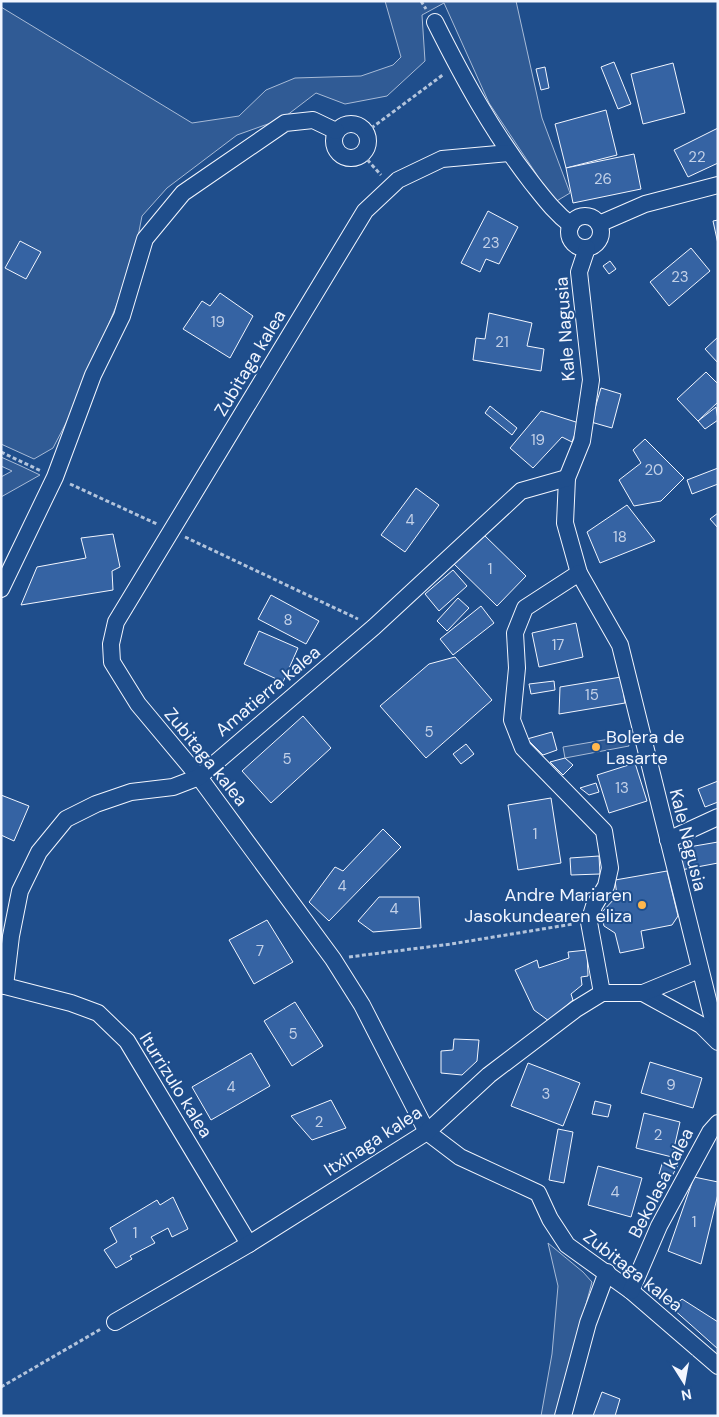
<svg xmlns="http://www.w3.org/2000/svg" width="719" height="1417" font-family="'DM Sans',sans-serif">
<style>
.built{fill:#305b95;stroke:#a8bbd7}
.building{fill:#3563a3;stroke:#f2f6ff}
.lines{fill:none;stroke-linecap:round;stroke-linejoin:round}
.street-casing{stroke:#f2f6ff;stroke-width:18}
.path{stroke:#b3c4dc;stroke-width:3;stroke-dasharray:4 2.5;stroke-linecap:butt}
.street{stroke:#1f4e8c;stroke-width:16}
.poi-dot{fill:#ffb74d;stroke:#1f4e8c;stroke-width:2}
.labels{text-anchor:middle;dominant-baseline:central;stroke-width:4;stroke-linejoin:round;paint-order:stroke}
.number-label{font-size:15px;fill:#c3d1e8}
.street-label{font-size:18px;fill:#f2f6ff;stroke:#1f4e8c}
.poi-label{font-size:18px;fill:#f2f6ff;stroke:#1f4e8c;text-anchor:start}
</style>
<rect width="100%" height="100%" fill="#1f4e8c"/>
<!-- built -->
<g class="built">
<polygon points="385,1 516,1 542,118 570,193 555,202 489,103 444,3 422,15 425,61 387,96 345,104 316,93 282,119 237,135 167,188 142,216 132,267 77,402 53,448 34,459 1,444 1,7 192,123 239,116 266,90 295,78 361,76 393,65 401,57"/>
<polygon points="1,457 21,466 40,475 1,497 1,477 12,471 1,466"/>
<polygon points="627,736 629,746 565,758 563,747"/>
<polygon points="548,1243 583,1272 592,1282 556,1416 541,1416 552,1354 558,1286"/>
</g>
<!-- building -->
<g class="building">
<polygon points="614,62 631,104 618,109 601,67"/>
<polygon points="673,63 685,113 643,124 631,74"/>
<polygon points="545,67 549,88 541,90 536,69"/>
<polygon points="606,110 617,155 566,168 555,124"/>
<polygon points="718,128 718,163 688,177 674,150"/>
<polygon points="634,154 641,189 573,203 566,168"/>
<polygon points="488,211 518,227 499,264 486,259 480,272 461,263"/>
<polygon points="718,220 718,244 713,221"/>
<polygon points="20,241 41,252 26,279 5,268"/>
<polygon points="691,248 710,271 669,306 650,282"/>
<polygon points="610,261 616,269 609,274 603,266"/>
<polygon points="220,293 253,316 230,358 183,329 202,301 210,306"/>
<polygon points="489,313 532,323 527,346 544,349 541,371 473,360 476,338 485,339"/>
<polygon points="718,337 718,363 705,349"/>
<polygon points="706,372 718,384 718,402 698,421 677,399"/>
<polygon points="601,388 621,394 612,428 591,422"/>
<polygon points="490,406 517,428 512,435 485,413"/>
<polygon points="716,407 718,420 705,429 698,421"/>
<polygon points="541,411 579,423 572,442 562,437 533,468 510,448"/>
<polygon points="645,439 684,478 661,501 634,506 619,480 641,463 633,450"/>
<polygon points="718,468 718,484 692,494 687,480"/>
<polygon points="416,488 439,505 405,552 381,535"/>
<polygon points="627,505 655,541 600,563 587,532"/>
<polygon points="718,513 718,528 710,519"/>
<polygon points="482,533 526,576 497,606 453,563"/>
<polygon points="113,534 120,567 112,571 113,590 21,605 37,567 86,558 81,538"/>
<polygon points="453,570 467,586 439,611 425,594"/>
<polygon points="271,595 319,621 306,644 258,619"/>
<polygon points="458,598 469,608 447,631 437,621"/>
<polygon points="481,606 494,623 453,655 440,639"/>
<polygon points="576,623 583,657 539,667 532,633"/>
<polygon points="259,631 298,648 283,682 244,664"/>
<polygon points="455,657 492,700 426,758 380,706 429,664"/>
<polygon points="621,677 625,703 559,714 560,687"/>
<polygon points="554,681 555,690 531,694 529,684"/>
<polygon points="303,716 331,748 271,803 242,771"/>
<polygon points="552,732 557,750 543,755 527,739"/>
<polygon points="466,744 474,754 461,764 453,754"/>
<polygon points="565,758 573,765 563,775 550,762"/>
<polygon points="635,763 647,801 609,813 597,775"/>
<polygon points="718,781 718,802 705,807 698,789"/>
<polygon points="596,783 599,792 589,795 580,788"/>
<polygon points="1,795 29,806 14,841 1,835"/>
<polygon points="551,798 561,863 518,870 508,805"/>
<polygon points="383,829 401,847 329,921 309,902 335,867 343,871"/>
<polygon points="718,842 718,863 681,870 677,849"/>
<polygon points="599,856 600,874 571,875 570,858"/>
<polygon points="667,871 678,916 672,925 641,931 644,948 620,953 615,933 604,926 601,913 617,896 615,880"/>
<polygon points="379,897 419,897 421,928 373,932 358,921"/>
<polygon points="267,920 293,962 254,984 229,940"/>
<polygon points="587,950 588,976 581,977 582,985 571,994 573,1000 549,1021 534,1010 515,970 537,960 539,968 569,958 568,952"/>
<polygon points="295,1002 323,1046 292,1066 264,1021"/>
<polygon points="454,1039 479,1040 477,1061 462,1075 441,1073 441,1051 453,1050"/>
<polygon points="251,1053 270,1086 211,1120 192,1087"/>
<polygon points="650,1062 702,1078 693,1108 641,1093"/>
<polygon points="528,1063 580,1083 563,1126 511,1106"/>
<polygon points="331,1100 346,1128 312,1140 291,1116"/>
<polygon points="595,1101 611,1105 608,1117 592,1114"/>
<polygon points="644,1113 680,1122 672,1157 636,1148"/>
<polygon points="558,1129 573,1132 564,1183 549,1180"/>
<polygon points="663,1161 678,1165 672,1176 659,1174"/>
<polygon points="598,1166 642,1178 631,1217 588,1205"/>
<polygon points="694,1177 718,1182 718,1194 701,1264 668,1251"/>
<polygon points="173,1197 188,1229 172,1237 168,1228 151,1237 155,1243 130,1256 132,1259 116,1268 104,1250 117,1242 110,1228 157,1200 160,1205"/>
<polygon points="682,1299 718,1322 718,1349 672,1308"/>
<polygon points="602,1392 620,1399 615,1416 593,1416"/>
</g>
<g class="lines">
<defs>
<g id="street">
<path d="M 435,22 C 463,78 493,133 532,183 C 544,198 555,213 571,225"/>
<circle cx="351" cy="141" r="17"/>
<polyline points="509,153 442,159 398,180 365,211 116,622 111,644 112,662 138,704 199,777 333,959 362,1005 427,1132 460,1157 538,1193 550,1219 567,1245 631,1291 718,1366"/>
<circle cx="585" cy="232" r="16"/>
<polyline points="599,224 645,204 718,185"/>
<polyline points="587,248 579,272 591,380 582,441 567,478 565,523 579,573 620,645 718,1040"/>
<polyline points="579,573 525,608 515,633 517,668 512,720 523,748 604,831 610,868 606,886 594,906 589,922 602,993"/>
<polyline points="1,589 55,477 93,375 122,316 145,239 183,193 285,123 313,120 336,131"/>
<polyline points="668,840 718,817"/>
<polyline points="1,985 71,1003 98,1013 127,1041 249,1244"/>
<polyline points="5,986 11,936 20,891 39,852 66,819 96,804 131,792 173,787 199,777 374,627 521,491 567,478"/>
<polyline points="643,993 701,1025 718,1042"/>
<polyline points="631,1291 659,1226 710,1132 718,1123"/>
<polyline points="115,1322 249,1244 427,1132 489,1075 576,1009 602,993 643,993 699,970"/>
<polyline points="563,1416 588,1323 607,1272"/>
</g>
</defs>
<!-- street casing -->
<use href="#street" class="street-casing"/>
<!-- path -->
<g class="path">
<polyline points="421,1 426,9"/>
<polyline points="366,132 444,74"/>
<polyline points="363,155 381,175"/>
<polyline points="1,452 41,471"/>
<polyline points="70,484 157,524"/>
<polyline points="185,537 358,619"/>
<polyline points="349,957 451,944 573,924"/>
<polyline points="1,1387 101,1329"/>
</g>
<!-- street -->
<use href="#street" class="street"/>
</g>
<!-- markers -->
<g class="poi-dot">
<circle cx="596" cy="747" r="5"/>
<circle cx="642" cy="905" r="5"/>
</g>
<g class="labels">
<!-- number labels -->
<g class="number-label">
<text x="697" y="157">22</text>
<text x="603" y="179">26</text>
<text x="491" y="243">23</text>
<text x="680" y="277">23</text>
<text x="218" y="322">19</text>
<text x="502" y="342">21</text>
<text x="538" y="440">19</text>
<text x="654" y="470">20</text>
<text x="410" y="520">4</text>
<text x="620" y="537">18</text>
<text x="490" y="569">1</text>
<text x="288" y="620">8</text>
<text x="558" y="645">17</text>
<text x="592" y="695">15</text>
<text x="429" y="732">5</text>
<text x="287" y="759">5</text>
<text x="622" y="788">13</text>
<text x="535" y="834">1</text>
<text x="342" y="886">4</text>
<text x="394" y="909">4</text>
<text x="260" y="951">7</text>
<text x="293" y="1034">5</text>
<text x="671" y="1085">9</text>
<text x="231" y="1087">4</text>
<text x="546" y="1094">3</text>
<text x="319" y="1122">2</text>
<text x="658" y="1135">2</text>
<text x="615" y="1192">4</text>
<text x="694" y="1222">1</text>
<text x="135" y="1233">1</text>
</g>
<!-- street labels -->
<g class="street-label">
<text transform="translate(565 329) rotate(-94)">Kale Nagusia</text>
<text transform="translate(250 363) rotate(-59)">Zubitaga kalea</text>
<text transform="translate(268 691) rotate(-40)">Amatierra kalea</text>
<text transform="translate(206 757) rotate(51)">Zubitaga kalea</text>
<text transform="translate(688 840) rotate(76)">Kale Nagusia</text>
<text transform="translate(176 1085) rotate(58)">Iturrizulo kalea</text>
<text transform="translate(373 1141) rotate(-33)">Itxinaga kalea</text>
<text transform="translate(661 1183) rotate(-63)">Bekolasa kalea</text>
<text transform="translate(633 1271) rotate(38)">Zubitaga kalea</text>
</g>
<!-- poi labels -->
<g class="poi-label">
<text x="606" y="737">Bolera de<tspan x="606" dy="21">Lasarte</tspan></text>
<text x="632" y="895" text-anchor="end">Andre Mariaren<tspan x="632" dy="21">Jasokundearen eliza</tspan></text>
</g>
</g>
<!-- border -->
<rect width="719" height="1417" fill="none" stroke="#f2f6ff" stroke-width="5"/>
<!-- north arrow -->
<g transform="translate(684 1382) rotate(169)" stroke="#1f4e8c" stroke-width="4" paint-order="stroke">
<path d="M0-4L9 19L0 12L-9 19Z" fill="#f2f6ff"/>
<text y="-8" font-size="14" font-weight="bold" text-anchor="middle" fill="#f2f6ff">N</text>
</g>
</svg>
